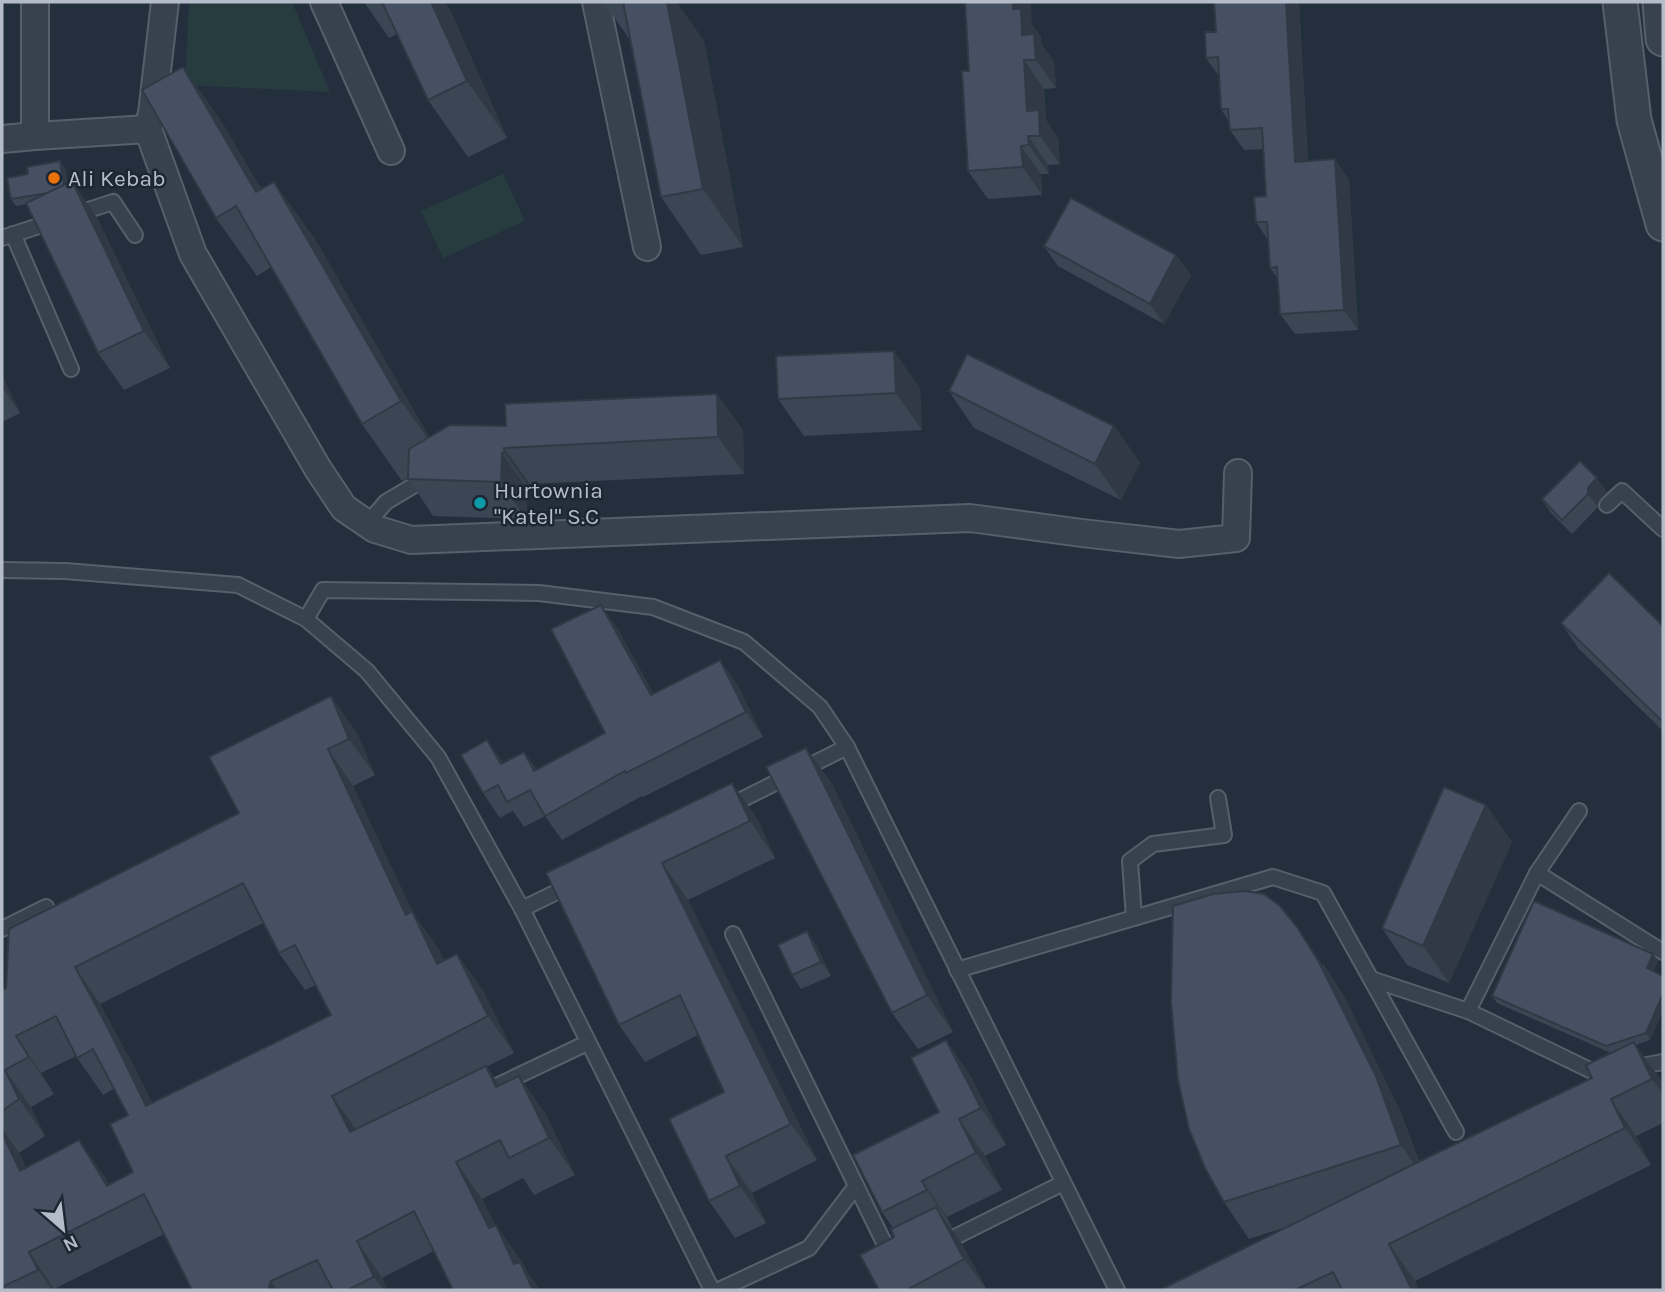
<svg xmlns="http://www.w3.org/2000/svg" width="1665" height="1292" font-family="Karla,sans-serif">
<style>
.grass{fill:#263c3f}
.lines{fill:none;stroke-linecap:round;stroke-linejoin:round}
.service-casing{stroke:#565f6c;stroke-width:18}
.minor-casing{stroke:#565f6c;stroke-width:30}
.tertiary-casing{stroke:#565f6c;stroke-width:37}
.service{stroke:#38414e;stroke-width:14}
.minor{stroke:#38414e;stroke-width:26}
.tertiary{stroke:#38414e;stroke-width:33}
.wall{fill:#3b4654;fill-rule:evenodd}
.shaded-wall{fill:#303945}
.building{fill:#455162;stroke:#303945;stroke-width:2;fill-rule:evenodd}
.food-dot{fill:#e8710a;stroke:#1d2633;stroke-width:2.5}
.culture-dot{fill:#0f9aa8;stroke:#1d2633;stroke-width:2.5}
.labels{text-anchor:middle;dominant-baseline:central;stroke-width:5;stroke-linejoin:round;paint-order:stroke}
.poi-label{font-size:23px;fill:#b4bcc9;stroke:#1d2633;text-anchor:start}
</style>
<rect width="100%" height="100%" fill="#242f3e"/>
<!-- grass -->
<g class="grass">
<polygon points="203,2 292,2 330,92 185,85 189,3"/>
<polygon points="503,174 525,221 443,258 421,211"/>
</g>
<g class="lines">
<defs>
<g id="service">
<polyline points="73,215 113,202 135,235"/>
<polyline points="13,234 71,369"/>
<polyline points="2,238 54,221"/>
<polyline points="1607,505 1622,491 1663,529"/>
<polyline points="367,524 386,502 428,477"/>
<polyline points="2,570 65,571 238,585 306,619 367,671 438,757 522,909 712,1290"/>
<polyline points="306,619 323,590 539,593 653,607 744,642 820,707 847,747 1117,1290"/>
<polyline points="727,807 847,747"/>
<polyline points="1579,811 1537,873 1468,1011 1598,1074 1604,1073"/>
<polyline points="1537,873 1663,952"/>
<polyline points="522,909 571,885"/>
<polyline points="1134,918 1130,861 1153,844 1224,835 1218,798"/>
<polyline points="2,929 46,907"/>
<polyline points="733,934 892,1259"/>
<polyline points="957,970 1273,877 1323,893 1456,1132"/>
<polyline points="1371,979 1468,1011"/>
<polyline points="1631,1068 1663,1062"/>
<polyline points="484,1092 587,1043"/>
<polyline points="939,1245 1063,1183"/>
<polyline points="719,1290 809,1248 856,1186"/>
</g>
<g id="minor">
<polyline points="35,2 35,136"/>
<polyline points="165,2 152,113 148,129 193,254 318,469 344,508 375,529 411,540 970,518 1082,533 1179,544 1236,538 1238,473"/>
<polyline points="324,2 391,151"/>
<polyline points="596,2 647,247"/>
<polyline points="2,139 35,136 148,129"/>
</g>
<g id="tertiary">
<polyline points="1620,2 1634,120 1663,224"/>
<polyline points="1660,2 1663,39"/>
</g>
</defs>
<!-- service casing -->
<use href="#service" class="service-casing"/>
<!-- minor casing -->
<use href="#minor" class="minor-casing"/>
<!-- tertiary casing -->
<use href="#tertiary" class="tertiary-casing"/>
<!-- service -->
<use href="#service" class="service"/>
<!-- minor -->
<use href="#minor" class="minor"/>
<!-- tertiary -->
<use href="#tertiary" class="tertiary"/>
</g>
<!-- wall -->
<g class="wall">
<polygon points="364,2 444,2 450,10 507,138 468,157 428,100 397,34 389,38"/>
<polygon points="603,2 676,2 704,41 743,247 701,255 661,197 631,41"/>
<polygon points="1214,2 1299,2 1308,161 1349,180 1358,330 1295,334 1280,314 1278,279 1270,268 1268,240 1256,222 1266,196 1263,149 1244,150 1230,130 1229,122 1221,109 1219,76 1206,58 1216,32"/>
<polygon points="1032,25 1041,37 1041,43 1054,62 1056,88 1044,89 1046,120 1058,138 1060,164 1048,165 1049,174 1041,174 1042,195 988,199 968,171 969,71"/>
<polygon points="183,67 223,124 261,189 315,239 429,437 506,426 717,394 743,430 744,474 530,484 530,489 528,489 526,519 433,516 408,478 402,481 362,424 271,267 257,276 216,218"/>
<polygon points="65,168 67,183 97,218 170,368 124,390 98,353 26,204 16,206 11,199"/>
<polygon points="1044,246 1176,255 1191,275 1164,324 1058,266"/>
<polygon points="2,375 20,413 2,422"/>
<polygon points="920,388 922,430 804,436 778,399"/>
<polygon points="949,391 1114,426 1140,463 1121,500 974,428"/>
<polygon points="1607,492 1598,502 1598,507 1572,534 1551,513 1542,499"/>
<polygon points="1561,623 1663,626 1663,731 1579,649"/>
<polygon points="618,629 653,694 737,684 763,737 643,797 642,796 562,840 545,816 524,827 513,811 500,818 483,793 487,740 503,763 524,752 537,770 605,733"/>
<path d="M 357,733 L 375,775 L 353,786 L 414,915 L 438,948 L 444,961 L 457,954 L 483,991 L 514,1053 L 486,1067 L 500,1085 L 545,1113 L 575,1175 L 534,1195 L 523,1178 L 482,1199 L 495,1225 L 522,1262 L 527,1272 L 540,1290 L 453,1290 L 434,1251 L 382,1278 L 388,1290 L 192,1290 L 164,1234 L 54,1289 L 55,1290 L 2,1290 L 2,990 L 239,813 L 209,757 ZM 263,923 L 279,953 L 305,990 L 316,985 L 331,1015 L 152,1103 L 134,1067 L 100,1004 ZM 76,1056 L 103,1095 L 114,1089 L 128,1115 L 133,1172 L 109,1185 L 79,1140 L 26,1168 L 19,1153 L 45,1136 L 31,1107 L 54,1094 L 41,1073 Z"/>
<polygon points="806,748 832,784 953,1032 918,1049 892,1013"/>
<polygon points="732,783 758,820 775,858 688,900 817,1160 752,1193 766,1223 735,1238 709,1201 724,1092 698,1035 645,1062 619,1025 546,873"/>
<polygon points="1486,805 1512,842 1449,983 1407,965 1382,928"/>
<polygon points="816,945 831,976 801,989 792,975"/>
<polygon points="1653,954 1658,961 1653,971 1663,976 1663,1011 1650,1040 1636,1045 1660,1079 1663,1086 1663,1123 1636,1136 1651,1165 1415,1281 1419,1290 1160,1290 1289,1226 1249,1239 1224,1202 1323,964 1345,998 1400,1111 1419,1161 1592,1078 1615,1051 1611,1053 1497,1003 1492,996"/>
<polygon points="946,1040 971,1077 1006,1145 985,1156 1002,1190 947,1217 952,1227 950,1228 962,1244 987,1290 879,1290 894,1237 893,1228 882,1212 939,1112"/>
</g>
<!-- shaded-wall -->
<g class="shaded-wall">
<polygon points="431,2 444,2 450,10 507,138 467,81"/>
<polygon points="653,2 676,2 704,41 743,247 703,189"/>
<polygon points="1013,2 1031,2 1032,25 1041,37 1041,43 1054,62 1056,88 1036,60 1022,35 1013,9"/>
<polygon points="1286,2 1299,2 1309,182 1295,162"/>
<polygon points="1024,60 1044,89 1046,120 1058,138 1060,164 1040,136 1027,111"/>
<polygon points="183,67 223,124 296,250 256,192"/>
<polygon points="1028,136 1048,165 1049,174 1029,145"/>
<polygon points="1021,146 1041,174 1042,195 1023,167"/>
<polygon points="1335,159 1349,180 1358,330 1344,310"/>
<polygon points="60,161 65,168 70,197 65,190"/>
<polygon points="72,181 97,218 170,368 144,331"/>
<polygon points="274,182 315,239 442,459 401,401"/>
<polygon points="1176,255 1191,275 1164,324 1150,304"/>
<polygon points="894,351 920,388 922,430 896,393"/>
<polygon points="2,375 20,413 2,387"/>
<polygon points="717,394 743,430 744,474 718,437"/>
<polygon points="1114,426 1140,463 1121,500 1095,464"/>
<polygon points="504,448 530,484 530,489 504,453"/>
<polygon points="502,453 528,489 526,519 501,482"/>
<polygon points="1597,478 1607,492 1598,502 1598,507 1588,494 1588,488"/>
<polygon points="601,605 618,629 668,720 651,695"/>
<polygon points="720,660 737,684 763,737 746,712"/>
<polygon points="331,696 357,733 375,775 349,739"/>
<polygon points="487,740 505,765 501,764"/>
<polygon points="806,748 832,784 953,1032 927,995"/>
<polygon points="328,749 353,786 414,915 438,948 463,1001 437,964 406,915"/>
<polygon points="524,752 541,776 534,771"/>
<polygon points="732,783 758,820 775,858 750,821"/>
<polygon points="1486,805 1512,842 1449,983 1423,946"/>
<polygon points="662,863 688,900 817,1160 791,1124"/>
<polygon points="1297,927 1345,998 1400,1111 1426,1182 1401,1145"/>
<polygon points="807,931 816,945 831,976 821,962"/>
<polygon points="457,954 483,991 514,1053 488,1016"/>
<polygon points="1653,954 1658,961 1651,975 1647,968"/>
<polygon points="75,967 100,1004 134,1067 172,1143 146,1106"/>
<polygon points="1663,994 1663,1011 1650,1040 1646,1033"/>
<polygon points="16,1036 41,1073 54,1094 29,1057"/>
<polygon points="946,1040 971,1077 1006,1145 981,1108"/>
<polygon points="1634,1042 1660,1079 1663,1086 1663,1095 1652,1079"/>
<polygon points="486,1066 511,1102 496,1087"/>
<polygon points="5,1070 31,1107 45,1136 19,1099"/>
<polygon points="519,1076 545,1113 575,1175 549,1138"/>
<polygon points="332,1096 358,1132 350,1132"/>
<polygon points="1611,1099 1636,1136 1651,1165 1625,1128"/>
<polygon points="959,1119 985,1156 1002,1190 976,1153"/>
<polygon points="2,1128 19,1153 46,1208 20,1171 2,1133"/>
<polygon points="79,1140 105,1177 122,1205 107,1186"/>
<polygon points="726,1156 752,1193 766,1223 740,1186"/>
<polygon points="456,1162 482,1199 513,1261 496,1225 522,1262 527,1272 540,1290 533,1290 489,1228"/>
<polygon points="922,1181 947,1217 952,1227 927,1190"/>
<polygon points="936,1207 962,1244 987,1290 964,1259"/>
<polygon points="357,1241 382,1278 388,1290 384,1290 374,1277"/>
<polygon points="1389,1244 1415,1281 1419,1290 1412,1290"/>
<polygon points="29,1252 55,1290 52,1290 38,1270"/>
<polygon points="271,1281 277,1290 268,1290"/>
</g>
<!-- building -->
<g class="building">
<polygon points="382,2 431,2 467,81 428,100"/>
<polygon points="623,2 667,2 703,189 661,197"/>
<polygon points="965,2 1013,2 1013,9 1021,9 1022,35 1034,34 1036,60 1024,60 1027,111 1039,110 1040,136 1028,136 1029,145 1021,146 1023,167 968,171 962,71 969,71"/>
<polygon points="1214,2 1286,2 1295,162 1335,159 1344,310 1280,314 1277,267 1270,268 1267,222 1256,222 1254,197 1266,196 1262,128 1230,130 1228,109 1221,109 1218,57 1206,58 1205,32 1216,32"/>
<polygon points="183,67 256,192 274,182 401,401 362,424 236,206 216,218 142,90"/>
<polygon points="60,161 64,185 48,193 11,199 7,178 28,174 27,167"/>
<polygon points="72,181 144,331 98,353 26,203"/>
<polygon points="1071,198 1176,255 1150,304 1044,246"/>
<polygon points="894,351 896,393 778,399 776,356"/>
<polygon points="967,354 1114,426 1095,464 949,391"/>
<polygon points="717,394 718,437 504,448 504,453 502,453 501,482 408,479 409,449 450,425 506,426 505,404"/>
<polygon points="1580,461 1597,478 1588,488 1588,494 1562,520 1542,499"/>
<polygon points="1609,573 1663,626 1663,722 1561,623"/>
<polygon points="601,605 651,695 720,660 746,712 626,773 625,771 545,816 530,790 507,802 498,785 483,793 461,755 487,740 501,764 524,752 534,771 605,733 551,629"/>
<path d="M 331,696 L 349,739 L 328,749 L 406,915 L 412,911 L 437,964 L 457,954 L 488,1016 L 332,1096 L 350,1132 L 486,1066 L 496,1087 L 519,1076 L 549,1138 L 509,1158 L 500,1140 L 456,1162 L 489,1228 L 496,1225 L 514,1264 L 520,1262 L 533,1290 L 453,1290 L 414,1211 L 357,1241 L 374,1277 L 347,1290 L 333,1290 L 317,1260 L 271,1281 L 268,1290 L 192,1290 L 144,1194 L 29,1252 L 38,1270 L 2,1287 L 2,1133 L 20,1171 L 79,1140 L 107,1186 L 133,1172 L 110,1124 L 128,1115 L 93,1049 L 77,1058 L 56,1016 L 16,1036 L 29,1057 L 5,1070 L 19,1099 L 2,1111 L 2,990 L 6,988 L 9,929 L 239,813 L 209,757 ZM 243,883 L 279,953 L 295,945 L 331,1015 L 146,1106 L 109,1030 L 75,967 Z"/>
<polygon points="806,748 927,995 892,1013 766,767"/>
<polygon points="732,783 750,821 662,863 791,1124 726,1156 740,1186 709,1201 669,1119 724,1092 680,995 619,1025 546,873"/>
<polygon points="1444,787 1486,805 1423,946 1382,928"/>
<polygon points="1245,891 1264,894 1280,906 1297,927 1319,962 1375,1074 1401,1145 1224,1202 1205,1168 1189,1129 1178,1080 1171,1002 1173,906 1213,894"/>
<polygon points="1534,901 1653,954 1647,968 1663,976 1663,994 1646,1033 1606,1046 1492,996"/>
<polygon points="807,931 821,962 792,975 778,945"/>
<polygon points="946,1040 981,1108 959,1119 976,1153 922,1181 927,1190 882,1212 853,1155 939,1112 911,1058"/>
<polygon points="1634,1042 1652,1079 1611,1099 1625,1128 1389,1244 1412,1290 1342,1290 1333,1272 1295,1290 1160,1290 1408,1167 1592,1078 1586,1065"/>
<polygon points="936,1207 964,1259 907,1290 879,1290 860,1255 894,1237 891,1229"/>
</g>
<!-- markers -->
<circle class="food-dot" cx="54" cy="178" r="7"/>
<circle class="culture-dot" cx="480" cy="503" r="7"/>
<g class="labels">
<!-- poi labels -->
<g class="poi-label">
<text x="68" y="178">Ali Kebab</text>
<text x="494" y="490">Hurtownia<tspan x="494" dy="26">"Katel" S.C</tspan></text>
</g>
</g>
<!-- border -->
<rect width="1665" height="1292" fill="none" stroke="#b4bcc9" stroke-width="7"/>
<!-- north arrow -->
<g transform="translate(63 1229) rotate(152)" stroke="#1d2633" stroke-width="5" paint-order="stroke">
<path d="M0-5L12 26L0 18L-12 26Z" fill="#b4bcc9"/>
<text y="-10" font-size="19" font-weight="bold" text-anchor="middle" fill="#b4bcc9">N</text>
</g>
</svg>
